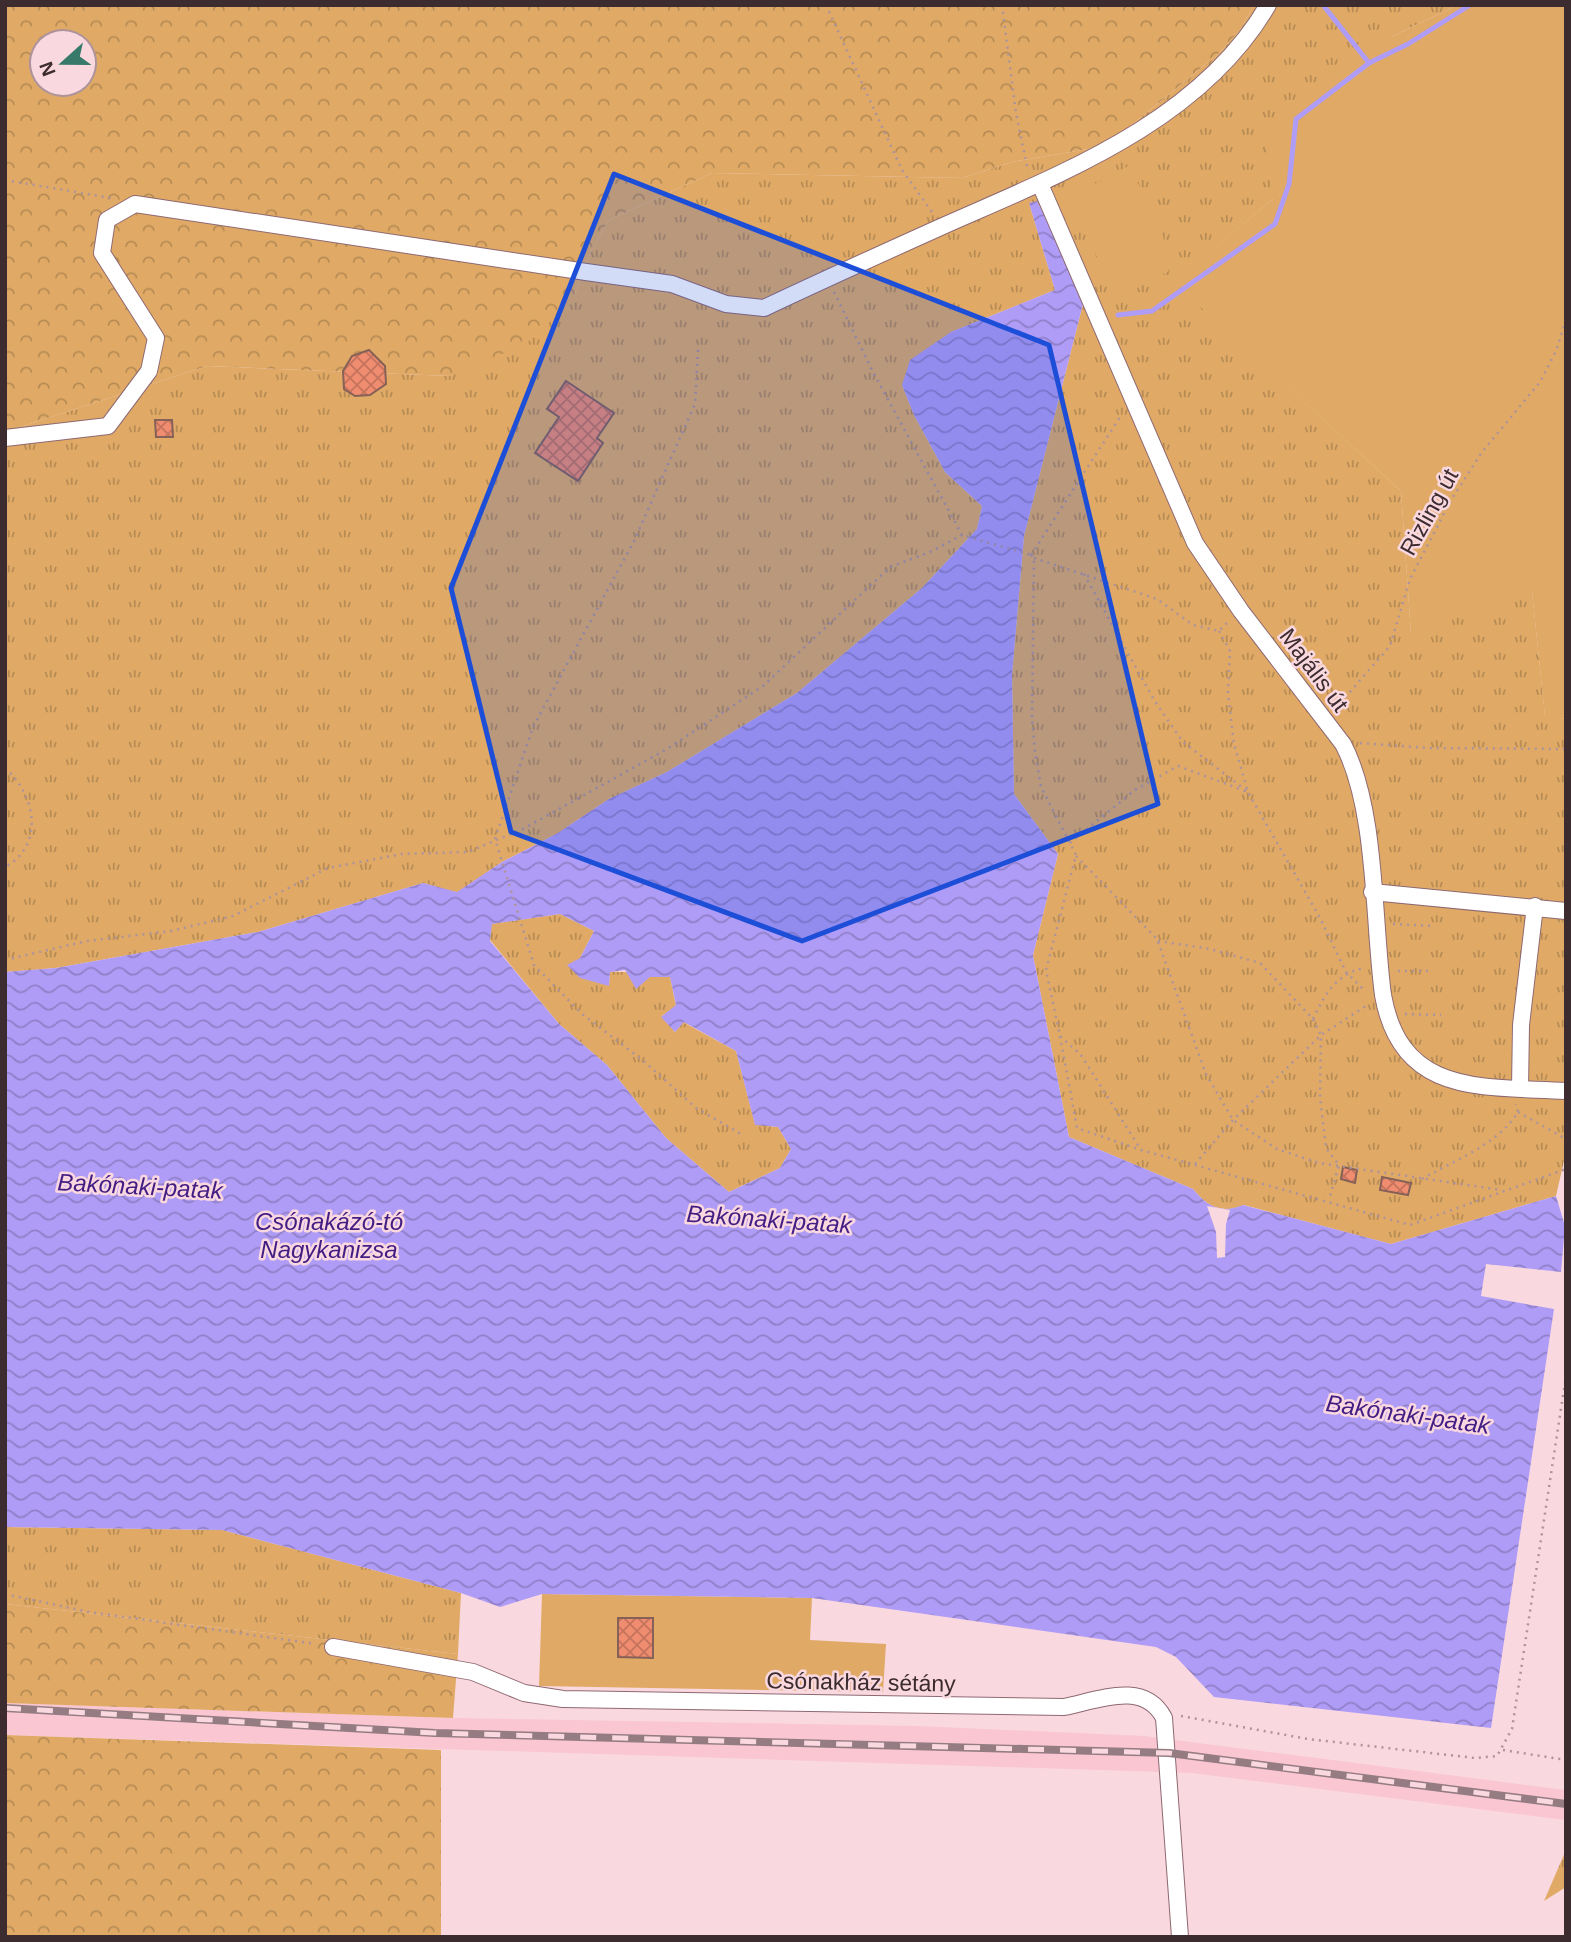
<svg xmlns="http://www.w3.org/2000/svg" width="1571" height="1942" font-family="Helvetica,sans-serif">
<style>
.built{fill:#f9c6d2}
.grass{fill:url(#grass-tufts)}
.forest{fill:url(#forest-crowns);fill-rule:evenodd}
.garden{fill:#e0aa66}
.water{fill:url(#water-waves);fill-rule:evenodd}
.pier{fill:#fad8e0}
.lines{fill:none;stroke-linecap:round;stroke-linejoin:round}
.stream{stroke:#af9cf6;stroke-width:5}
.building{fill:url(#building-cross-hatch);stroke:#856157;stroke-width:2}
.minor-casing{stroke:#8e6972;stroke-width:18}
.path{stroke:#ae939a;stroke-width:2.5;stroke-dasharray:2 5;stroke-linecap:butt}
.minor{stroke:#fff;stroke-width:16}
.rail-casing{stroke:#957c82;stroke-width:8}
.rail{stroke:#fad8e0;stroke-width:5;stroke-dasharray:16;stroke-linecap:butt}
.marked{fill:#1d4ed8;fill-opacity:0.2;stroke:#1d4ed8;stroke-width:5;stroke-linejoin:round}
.labels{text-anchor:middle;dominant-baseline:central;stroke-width:5;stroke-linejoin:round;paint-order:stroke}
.street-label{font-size:23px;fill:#3c2c30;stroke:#fad8e0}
.water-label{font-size:24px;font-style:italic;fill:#421d84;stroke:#fad8e0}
</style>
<defs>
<pattern id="grass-tufts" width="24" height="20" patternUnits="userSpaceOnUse" patternTransform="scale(1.75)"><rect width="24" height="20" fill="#e0aa66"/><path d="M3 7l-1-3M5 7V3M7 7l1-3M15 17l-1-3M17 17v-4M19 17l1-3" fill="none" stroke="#b78b54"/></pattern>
<pattern id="forest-crowns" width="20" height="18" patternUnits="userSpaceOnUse" patternTransform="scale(1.75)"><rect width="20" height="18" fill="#e0aa66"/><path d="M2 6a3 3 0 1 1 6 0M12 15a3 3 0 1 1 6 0" fill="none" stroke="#b78b54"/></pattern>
<pattern id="water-waves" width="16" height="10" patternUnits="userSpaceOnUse" patternTransform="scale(1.75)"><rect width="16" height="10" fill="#af9cf6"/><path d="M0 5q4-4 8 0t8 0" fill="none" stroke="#907fc8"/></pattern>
<pattern id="building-cross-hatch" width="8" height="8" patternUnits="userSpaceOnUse" patternTransform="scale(1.75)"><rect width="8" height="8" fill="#f08c6f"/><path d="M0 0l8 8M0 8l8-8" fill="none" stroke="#c4735c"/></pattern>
</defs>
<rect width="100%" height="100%" fill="#fad8e0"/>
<!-- built -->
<polygon class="built" points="5,1703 453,1718 917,1726 1144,1736 1566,1790 1566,1820 1192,1773 5,1735"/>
<!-- grass -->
<g class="grass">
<path d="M 1254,5 L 1458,5 L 1393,36 L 1273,199 L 1174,282 L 1401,491 L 1411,633 L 1532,591 L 1545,716 L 1566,719 L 1566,1152 L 1556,1196 L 1391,1244 L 1244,1205 C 1221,1214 1208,1207 1193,1189 L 1069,1137 L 1033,955 L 1058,854 L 1014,794 L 1012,675 L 1024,536 L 1085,296 L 1029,203 L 1055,290 L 951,332 L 902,385 L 914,415 L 945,472 L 982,506 L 977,529 L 922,588 L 797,693 L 667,772 L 609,799 L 558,833 L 502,862 L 457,893 L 423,883 L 258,932 L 56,968 L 5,972 L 5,432 L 207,366 L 450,376 L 575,294 L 591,251 L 609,220 L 712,173 L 962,178 L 1012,162 L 1106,146 L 1217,55 L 1240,30 Z"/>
<path d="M 560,914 L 594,931 L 580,958 L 609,985 L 610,972 C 631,970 649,977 670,977 L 676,1006 L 662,1016 L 675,1032 L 683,1022 L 736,1051 L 755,1124 L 778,1127 L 791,1149 L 780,1168 L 729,1192 L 666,1138 L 607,1065 L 559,1024 L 490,940 L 491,924 Z"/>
<polygon points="5,1527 222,1530 461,1593 458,1654 5,1604"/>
<polygon points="1566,1850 1566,1887 1544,1901"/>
</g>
<!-- forest -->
<g class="forest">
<path d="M 5,5 L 1254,5 L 1240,30 L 1217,55 L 1106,146 L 1012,162 L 962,178 L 712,173 L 609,220 L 591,251 L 575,294 L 526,344 L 450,376 L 207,366 L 5,432 ZM 42,42 L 84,42 L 84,84 L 42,84 Z"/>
<polygon points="5,1604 458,1654 453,1718 5,1703"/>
<polygon points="5,1735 441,1750 441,1937 5,1937"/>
</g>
<!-- garden -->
<g class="garden">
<polygon points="1458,5 1566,5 1566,719 1545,717 1532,592 1411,634 1401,491 1173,282 1273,199 1265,129 1393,36"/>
<polygon points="1128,166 1161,223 1169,271 1119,298 1066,199"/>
<polygon points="542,1594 812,1598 810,1640 886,1644 883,1692 539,1686"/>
</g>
<!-- water -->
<path class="water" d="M 1037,201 L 1085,296 L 1024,536 L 1012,675 L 1014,794 L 1058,854 L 1033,955 L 1069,1137 L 1193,1189 C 1208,1207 1221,1214 1243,1205 L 1391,1244 L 1556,1196 L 1565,1226 L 1561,1272 L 1486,1264 L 1481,1296 L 1554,1309 L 1491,1728 L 1214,1697 L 1176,1657 L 1156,1647 L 812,1598 L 542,1594 L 500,1607 L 461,1593 L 222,1530 L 5,1527 L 5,972 L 56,968 L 258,932 L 423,883 L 457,892 L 502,862 L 558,833 L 609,799 L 667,772 L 797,693 L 922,588 L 977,529 L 982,506 L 945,472 L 914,415 L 902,385 L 910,360 L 951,332 L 1055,290 L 1029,203 ZM 560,914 L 594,931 L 580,958 L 567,965 L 580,978 L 609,986 L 610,972 L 625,970 L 636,989 L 650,977 L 670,977 L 676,1005 L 661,1017 L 675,1032 L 684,1022 L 736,1051 L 755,1125 L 778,1127 L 791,1149 L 780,1168 L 729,1192 L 666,1138 L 607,1065 L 559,1024 L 490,941 L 492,924 Z"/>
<!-- pier -->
<polygon class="pier" points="1207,1206 1230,1210 1226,1224 1225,1257 1217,1258 1216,1232"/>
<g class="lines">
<!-- stream -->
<g class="stream">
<polyline points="1323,5 1369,63"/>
<polyline points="1118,315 1152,311 1275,224 1289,184 1296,119 1369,63 1408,44 1470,5"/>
</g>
</g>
<!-- building -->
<g class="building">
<polygon points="369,350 385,366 386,384 370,395 355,396 344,389 343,371 352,356"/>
<polygon points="566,381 614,413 597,438 603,443 578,481 535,453 559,417 547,409"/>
<polygon points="155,420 172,420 173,437 156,437"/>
<polygon points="1343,1167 1357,1170 1355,1183 1341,1179"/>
<polygon points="1382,1177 1411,1183 1408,1195 1380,1190"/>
<polygon points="618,1618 653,1618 653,1658 618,1657"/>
</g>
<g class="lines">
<defs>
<g id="minor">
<path d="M 1040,184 L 1195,543 L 1241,611 L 1343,744 C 1377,808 1373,921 1383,995 C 1401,1097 1483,1086 1566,1091"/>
<path d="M 5,438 L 108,426 L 149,371 L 156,338 L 102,253 L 107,220 L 135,204 L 586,272 L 672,284 L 726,304 L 764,308 C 823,280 883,253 943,226 C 1060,174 1200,122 1268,5"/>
<polyline points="1372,892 1566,911"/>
<polyline points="1520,1088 1521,1025 1535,906"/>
<path d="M 333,1647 L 473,1672 L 524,1693 L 563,1699 L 1064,1707 C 1099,1700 1144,1680 1164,1718 L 1180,1937"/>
</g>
</defs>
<!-- minor casing -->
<use href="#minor" class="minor-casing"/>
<!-- path -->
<g class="path">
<polyline points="826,5 902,170 932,212"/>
<polyline points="1002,5 1016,113 1028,171"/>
<polyline points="5,180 111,198"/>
<polyline points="834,292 874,374 962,535 1031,555"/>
<polyline points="698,350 695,404 634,541 533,727 495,839 534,965 581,1013 646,1063 696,1108 741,1134"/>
<polyline points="1031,555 1034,558 1032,719 1035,752 1041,787 1076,855 1046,970 1060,1036 1081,1055 1141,1150"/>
<polyline points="1031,555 1122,414"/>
<polyline points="1034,558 1157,599 1193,625 1219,631 1228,622"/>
<polyline points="1219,631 1230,651 1228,694 1234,744 1248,792 1320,918 1346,972 1365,991"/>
<polyline points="1336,708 1390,646 1410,579 1451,500 1482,452 1540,382 1556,351 1566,320"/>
<polyline points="1360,743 1428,748 1566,749"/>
<path d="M 5,768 C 36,795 45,845 5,867"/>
<polyline points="1070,843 1135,790 1178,766 1248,792 1183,742 1154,700 1084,574"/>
<polyline points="1076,856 1157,939 1206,1074 1233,1120 1277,1149 1319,1163 1501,1190"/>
<polyline points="1393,924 1435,926"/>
<polyline points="1158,941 1210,949 1260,963 1313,1019 1321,1035 1320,1097 1326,1148 1339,1165 1329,1200"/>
<polyline points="5,960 87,941 171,931 233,916 328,868 402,854 468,852 523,829 667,749 763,686 890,567 930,552 962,535"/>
<polyline points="1398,971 1433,971"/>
<polyline points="1405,1014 1441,1015"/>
<path d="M 1313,1019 C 1325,994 1336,974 1364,968"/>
<polyline points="1060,1036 1077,1128 1141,1150 1410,1225 1566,1169"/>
<polyline points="1518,1112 1566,1139"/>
<polyline points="1195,1164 1233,1120 1321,1035 1369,1004"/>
<path d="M 1422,1179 C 1453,1161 1499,1144 1518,1112 L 1516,1104"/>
<polyline points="5,1594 89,1612 316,1644"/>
<polyline points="1181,1716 1308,1739 1475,1758 1497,1756 1512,1729 1566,1376"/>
<polyline points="1503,1750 1566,1760"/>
</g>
<!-- minor -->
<use href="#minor" class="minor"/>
<defs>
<polyline id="rail" points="5,1708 435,1733 1169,1753 1566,1804"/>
</defs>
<!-- rail casing -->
<use href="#rail" class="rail-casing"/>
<!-- rail -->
<use href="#rail" class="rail"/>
</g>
<!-- marked area -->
<path class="marked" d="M 614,174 L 1049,345 L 1158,804 L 802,941 L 511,832 L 451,588 Z"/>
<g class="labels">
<!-- street labels -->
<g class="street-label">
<text transform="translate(1429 512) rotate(-61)">Rizling út</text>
<text transform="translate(1314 670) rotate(53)">Majális út</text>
<text transform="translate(861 1682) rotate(1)">Csónakház sétány</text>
</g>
<!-- water labels -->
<g class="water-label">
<text transform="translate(140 1186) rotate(3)">Bakónaki-patak</text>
<text transform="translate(769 1219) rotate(4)">Bakónaki-patak</text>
<text x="329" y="1221">Csónakázó-tó<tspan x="329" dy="28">Nagykanizsa</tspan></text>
<text transform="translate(1408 1414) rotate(8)">Bakónaki-patak</text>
</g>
</g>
<!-- border -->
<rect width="1571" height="1942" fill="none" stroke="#3c2c30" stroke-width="14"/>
<!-- north arrow -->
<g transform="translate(63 63) rotate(249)"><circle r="33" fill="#fad8e0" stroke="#ae939a" stroke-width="2"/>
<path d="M0-5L12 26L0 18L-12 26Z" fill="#387a6a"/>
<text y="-10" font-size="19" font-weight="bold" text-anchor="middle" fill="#3c2c30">N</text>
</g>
</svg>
